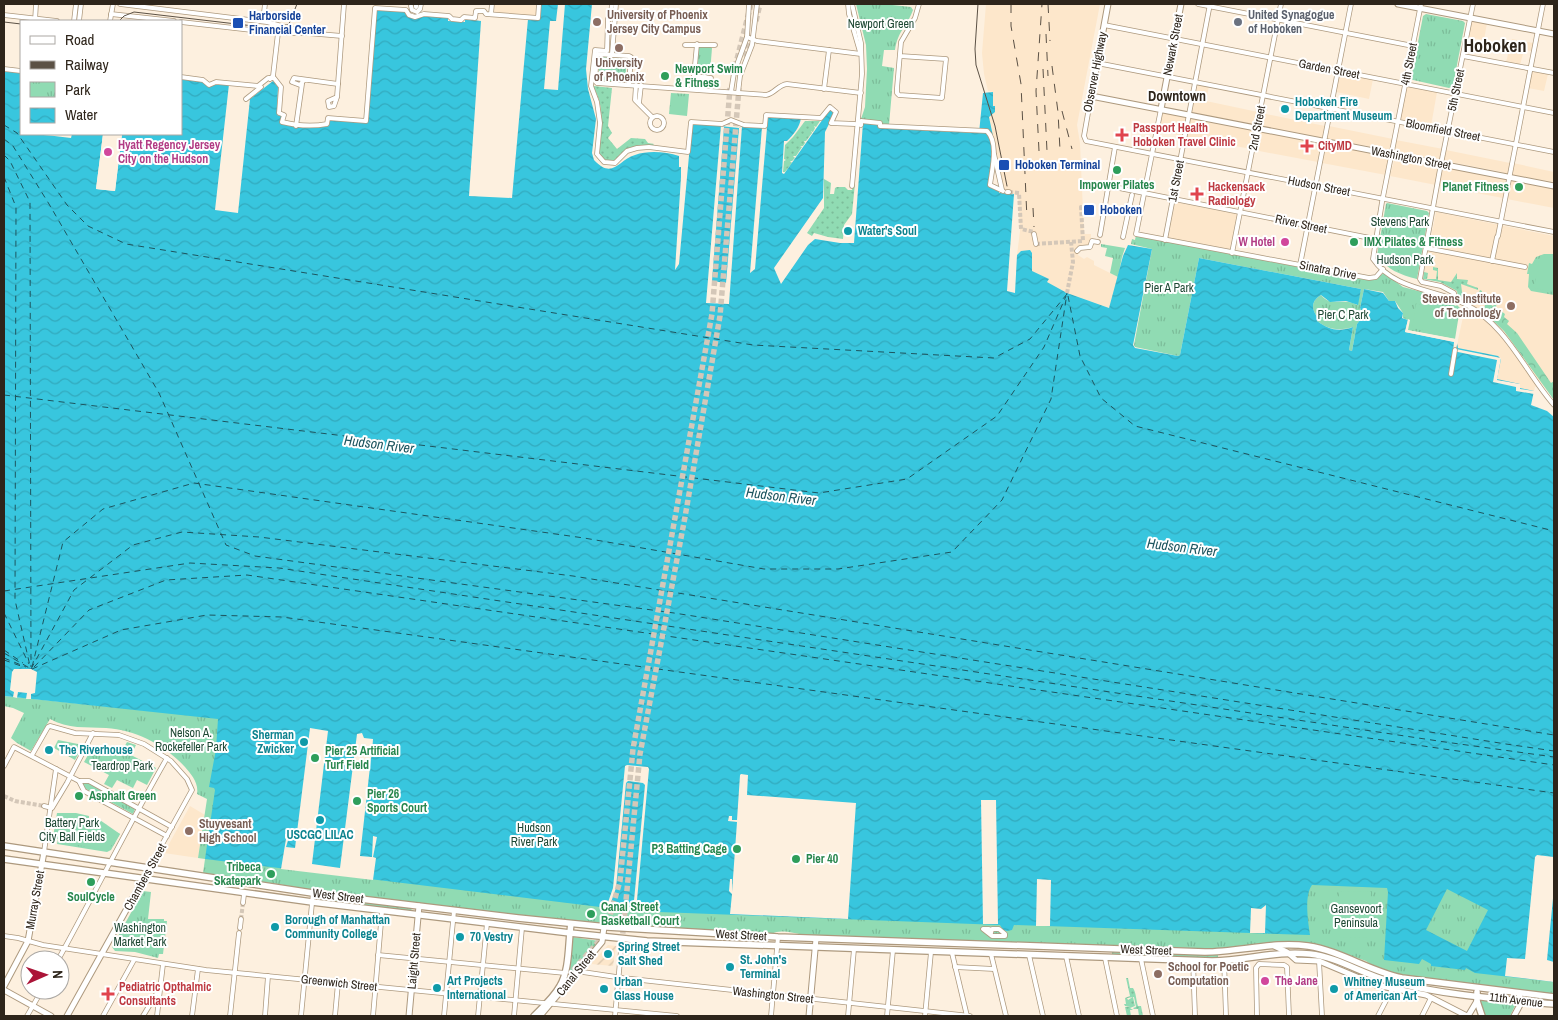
<svg xmlns="http://www.w3.org/2000/svg" width="1558" height="1020" font-family="'Archivo Narrow',sans-serif">
<style>
.built{fill:#fde7cb}
.industrial{fill:url(#industrial-furrows)}
.grass{fill:url(#grass-dots)}
.forest{fill:url(#forest-crowns)}
.park{fill:url(#park-tufts)}
.pitch{fill:#90dbb3}
.water{fill:url(#water-waves);fill-rule:evenodd}
.pier{fill:#fdf0df}
.lines{fill:none;stroke-linecap:round;stroke-linejoin:round}
.ferry{stroke:#1d555f;stroke-width:1;stroke-dasharray:6 5;stroke-linecap:butt}
.minor-tunnel{stroke:#d4c7b8;stroke-width:4;stroke-dasharray:4 2;stroke-linecap:butt}
.highway-tunnel{stroke:#d4c7b8;stroke-width:5.5;stroke-dasharray:5.5 3;stroke-linecap:butt}
.minor-casing{stroke:#ad997e;stroke-width:5.5}
.major-casing{stroke:#ad997e;stroke-width:7}
.highway-casing{stroke:#ad997e;stroke-width:8}
.minor{stroke:#fff;stroke-width:4}
.major{stroke:#fff;stroke-width:5}
.highway{stroke:#fff;stroke-width:5.5}
.tram{stroke:#5b5145;stroke-width:1}
.rail{stroke:#5b5145;stroke-width:1;stroke-dasharray:9 9;stroke-linecap:butt}
.education-dot{fill:#8d6e63;stroke:#fff;stroke-width:2}
.worship-dot{fill:#6b7280;stroke:#fff;stroke-width:2}
.transit-dot{fill:#1a4fb4;stroke:#fff;stroke-width:2}
.leisure-dot{fill:#2e9e5b;stroke:#fff;stroke-width:2}
.culture-dot{fill:#0f9aa8;stroke:#fff;stroke-width:2}
.health-dot{fill:#e0444e;stroke:#fff;stroke-width:2}
.hotel-dot{fill:#d1479c;stroke:#fff;stroke-width:2}
.labels{text-anchor:middle;dominant-baseline:central;stroke-width:4;stroke-linejoin:round;paint-order:stroke}
.education-label{font-size:12px;font-weight:bold;fill:#785e54;stroke:#fff;text-anchor:start}
.worship-label{font-size:12px;font-weight:bold;fill:#5b616d;stroke:#fff;text-anchor:start}
.transit-label{font-size:12px;font-weight:bold;fill:#164399;stroke:#fff;text-anchor:start}
.park-label{font-size:12px;fill:#1e4834;stroke:#fff}
.street-label{font-size:12px;fill:#2e251b;stroke:#fff}
.leisure-label{font-size:12px;font-weight:bold;fill:#27864d;stroke:#fff;text-anchor:start}
.culture-label{font-size:12px;font-weight:bold;fill:#0d838f;stroke:#fff;text-anchor:start}
.health-label{font-size:12px;font-weight:bold;fill:#be3a42;stroke:#fff;text-anchor:start}
.hotel-label{font-size:12px;font-weight:bold;fill:#b23c85;stroke:#fff;text-anchor:start}
.neighbourhood-label{font-size:14px;font-weight:bold;fill:#2e251b;stroke:#fff}
.water-label{font-size:14px;font-style:italic;fill:#1d555f;stroke:#fff}
.district-label{font-size:18px;font-weight:bold;fill:#2e251b;stroke:#fff}
</style>
<defs>
<pattern id="industrial-furrows" width="10" height="10" patternUnits="userSpaceOnUse" patternTransform="scale(1.25)"><rect width="10" height="10" fill="#fde7cb"/><path d="M-1 1l2-2M0 10L10 0M9 11l2-2" fill="none" stroke="#d9c6ae"/></pattern>
<pattern id="grass-dots" width="8" height="8" patternUnits="userSpaceOnUse" patternTransform="scale(1.25)"><rect width="8" height="8" fill="#90dbb3"/><path d="M2 2h.1M6 6h.1" fill="none" stroke="#7cbc99" stroke-width="1.8" stroke-linecap="round"/></pattern>
<pattern id="forest-crowns" width="20" height="18" patternUnits="userSpaceOnUse" patternTransform="scale(1.25)"><rect width="20" height="18" fill="#90dbb3"/><path d="M2 6a3 3 0 1 1 6 0M12 15a3 3 0 1 1 6 0" fill="none" stroke="#7cbc99"/></pattern>
<pattern id="park-tufts" width="24" height="20" patternUnits="userSpaceOnUse" patternTransform="scale(1.25)"><rect width="24" height="20" fill="#90dbb3"/><path d="M3 7l-1-3M5 7V3M7 7l1-3M15 17l-1-3M17 17v-4M19 17l1-3" fill="none" stroke="#7cbc99"/></pattern>
<pattern id="water-waves" width="16" height="10" patternUnits="userSpaceOnUse" patternTransform="scale(1.25)"><rect width="16" height="10" fill="#38c6de"/><path d="M0 5q4-4 8 0t8 0" fill="none" stroke="#32aabe"/></pattern>
</defs>
<rect width="100%" height="100%" fill="#fdf0df"/>
<!-- built -->
<g class="built">
<polygon points="495,4 537,4 537,16 494,13"/>
<polygon points="986,4 1100,4 1077,125 1080,143 1084,234 1091,234 1091,236 1090,246 1077,247 1078,255 1084,259 1087,257 1094,261 1094,265 1118,277 1109,308 1067,293 1047,282 1048,279 1032,271 1031,260 1021,251 1017,255 1020,231 1018,195 1002,193 992,149 992,129 989,117 993,106 993,92 988,91 984,74 982,53"/>
<polygon points="1472,21 1487,23 1484,40 1468,37"/>
<polygon points="1512,39 1533,43 1532,51 1524,50 1520,65 1506,62"/>
<polygon points="1532,71 1548,74 1544,91 1528,88"/>
<polygon points="1340,73 1373,79 1369,99 1336,92"/>
<polygon points="1198,84 1209,86 1206,101 1258,112 1255,124 1252,125 1249,123 1191,113"/>
<polygon points="1407,85 1437,92 1431,126 1400,119"/>
<polygon points="1164,112 1186,118 1183,136 1158,131 1161,114"/>
<polygon points="1261,113 1325,126 1323,136 1321,138 1260,126 1259,124"/>
<polygon points="1192,118 1253,130 1251,149 1187,137 1190,119"/>
<polygon points="1329,126 1393,139 1391,150 1389,151 1385,149 1328,139 1327,137"/>
<polygon points="1259,131 1320,143 1321,145 1318,162 1254,150 1257,133"/>
<polygon points="1396,140 1443,149 1440,160 1395,152"/>
<polygon points="1327,144 1389,156 1386,175 1322,163"/>
<polygon points="1446,150 1510,163 1508,173 1506,174 1502,172 1451,162 1446,162 1444,161"/>
<polygon points="1395,157 1438,166 1436,185 1390,176"/>
<polygon points="1513,163 1554,172 1554,182 1513,175 1512,174"/>
<polygon points="1445,167 1506,179 1503,198 1439,186 1443,169"/>
<polygon points="1512,180 1554,189 1554,208 1507,199 1510,181"/>
<polygon points="1175,202 1237,214 1230,250 1168,238"/>
<polygon points="1436,212 1554,236 1554,399 1542,384 1535,387 1534,391 1519,389 1497,380 1501,358 1456,349 1465,308 1471,303 1458,297 1456,291 1440,282 1423,279"/>
<polygon points="190,806 205,815 198,858 164,853"/>
</g>
<!-- industrial -->
<polygon class="industrial" points="608,945 616,946 613,966 591,964"/>
<!-- grass -->
<g class="grass">
<path d="M 594,86 L 612,88 L 608,126 L 612,133 L 608,138 L 617,149 L 631,138 L 645,139 L 648,143 L 654,144 L 652,146 L 637,146 L 614,162 L 607,161 L 598,154 C 601,132 606,106 593,87 Z"/>
<polygon points="805,121 820,121 816,127 814,126 815,128 813,132 811,131 812,133 806,141 804,141 805,143 803,146 800,146 802,147 796,156 793,156 795,158 792,161 790,161 792,163 785,172 783,172 784,161 786,160 784,159 785,145 793,137"/>
<polygon points="824,179 831,183 830,194 834,194 835,188 837,187 845,187 848,190 852,190 854,182 855,183 852,214 844,225 843,239 828,237 814,233 812,236 807,233 824,208"/>
<polygon points="1433,267 1438,268 1438,280 1451,282 1457,273 1457,279 1468,280 1467,284 1478,288 1478,290 1461,284 1462,292 1467,295 1469,298 1476,299 1480,290 1482,291 1480,301 1472,299 1471,303 1458,297 1457,291 1440,282 1423,279 1424,272 1428,273 1427,279 1436,279 1437,271 1433,270"/>
<polygon points="320,897 411,908 412,911 320,900"/>
<polygon points="1112,952 1218,955 1218,958 1112,954"/>
<path d="M 1126,978 L 1128,978 L 1130,988 L 1133,988 C 1136,992 1136,1000 1138,1006 L 1141,1006 L 1143,1016 L 1139,1016 L 1138,1009 L 1134,1009 L 1133,1008 L 1136,1007 L 1134,997 L 1127,998 L 1128,1000 L 1133,997 L 1135,1006 L 1130,1008 L 1133,1010 L 1130,1010 L 1131,1016 L 1127,1016 L 1125,1007 L 1130,1006 L 1125,1006 L 1124,1004 L 1126,1004 L 1125,998 L 1130,996 Z"/>
</g>
<!-- forest -->
<polygon class="forest" points="1497,301 1496,307 1505,314 1504,317 1509,321 1507,324 1517,333 1551,383 1554,381 1554,400 1504,331 1483,311 1486,302 1493,306"/>
<!-- park -->
<g class="park">
<path d="M 856,4 L 883,4 L 911,7 L 913,10 C 907,27 898,30 895,50 L 884,50 L 882,66 L 894,68 L 889,125 L 883,125 L 881,121 L 861,119 L 865,107 L 867,69 L 866,45 Z"/>
<polygon points="1426,14 1463,21 1465,23 1453,86 1449,88 1413,80 1411,79 1423,16"/>
<polygon points="700,45 709,46 712,48 710,73 707,75 698,74 696,72 698,47"/>
<polygon points="600,57 627,59 625,82 598,80"/>
<polygon points="671,93 689,94 687,116 669,114"/>
<path d="M 1387,203 L 1427,211 L 1429,213 L 1417,279 C 1401,275 1387,270 1377,255 L 1386,204 Z"/>
<path d="M 1136,235 L 1360,279 L 1374,280 L 1384,273 L 1403,287 L 1422,292 L 1456,306 L 1457,305 L 1460,308 L 1455,339 L 1406,330 L 1408,320 L 1403,318 L 1403,313 L 1395,301 L 1389,301 L 1383,292 L 1364,289 L 1360,308 L 1364,315 L 1357,324 L 1352,351 L 1349,350 L 1353,327 C 1339,331 1329,330 1317,321 L 1318,318 C 1311,309 1311,301 1321,295 C 1331,308 1343,297 1357,305 L 1361,289 L 1199,258 L 1180,355 L 1178,356 L 1135,347 L 1134,345 L 1152,249 L 1131,244 L 1132,239 L 1135,240 Z"/>
<polygon points="1101,244 1125,248 1122,257 1118,277 1110,273 1113,258 1105,256 1107,248 1101,247"/>
<polygon points="1544,254 1554,254 1554,295 1531,291 1528,287 1529,274 1527,274 1529,263 1532,264 1536,257"/>
<path d="M 4,696 L 1554,854 L 1554,994 L 1405,976 L 1376,968 L 1366,961 L 1329,948 L 1306,943 L 1218,949 L 803,935 C 794,933 779,929 772,934 L 669,929 L 566,921 L 346,894 L 324,890 L 321,892 L 278,884 L 227,878 L 203,873 L 205,859 L 198,858 L 207,799 L 197,794 C 199,783 191,774 185,767 C 165,745 136,730 106,728 C 86,727 68,729 50,719 L 31,751 L 17,743 L 11,738 L 24,713 L 13,708 L 4,706 Z"/>
<polygon points="58,740 83,745 75,760 54,748"/>
<polygon points="127,742 136,745 131,755 156,768 147,785 137,780 133,788 117,780 112,788 104,784 109,775 84,762 92,748 101,753 103,749 122,751"/>
<polygon points="84,782 88,783 135,809 133,814 86,789 82,785"/>
<polygon points="57,813 76,813 89,816 89,821 94,823 97,818 120,834 111,850 107,852 57,844 58,839 53,837"/>
<polygon points="143,891 151,892 148,919 164,919 164,921 167,921 163,954 159,954 158,958 135,952 115,951 112,947"/>
<polygon points="573,937 599,941 567,980 571,940"/>
<polygon points="1480,999 1510,1002 1516,1004 1510,1016 1485,1016"/>
</g>
<!-- pitch -->
<g class="pitch">
<polygon points="1386,245 1413,251 1408,275 1390,266 1386,255"/>
<polygon points="1540,256 1554,259 1554,292 1534,288"/>
<polygon points="1416,304 1459,312 1454,336 1412,328"/>
<path d="M 59,814 L 86,818 L 86,822 L 96,823 L 97,822 L 107,825 L 107,827 L 120,834 L 114,844 L 105,849 L 61,843 C 63,830 56,826 59,814 Z"/>
<polygon points="1339,891 1371,892 1370,938 1340,937 1338,935"/>
</g>
<!-- water -->
<path class="water" d="M 541,4 L 558,4 L 556,21 L 550,21 L 544,89 L 558,90 L 565,4 L 592,4 L 586,69 L 588,89 L 596,119 L 592,153 L 594,160 C 613,180 618,160 635,155 C 649,150 666,152 679,156 L 679,167 L 681,167 L 681,177 L 675,270 L 679,264 L 692,123 L 739,128 L 742,126 L 762,127 L 750,273 L 755,269 L 768,116 L 801,118 C 800,127 793,135 787,141 L 784,141 L 782,173 L 784,174 L 830,109 L 835,112 L 825,132 L 823,198 L 774,268 L 781,284 L 808,245 L 815,239 L 840,243 L 854,243 L 863,123 L 878,124 L 878,128 L 979,133 L 983,93 L 993,92 L 993,106 L 995,106 L 995,112 L 989,117 L 993,136 L 989,186 L 999,189 L 999,193 L 1014,194 L 1007,291 L 1015,293 L 1017,255 L 1021,251 L 1030,250 L 1032,253 L 1032,271 L 1049,279 L 1047,282 L 1067,293 L 1109,308 L 1123,256 L 1128,245 L 1152,249 L 1133,345 L 1135,348 L 1178,356 L 1180,355 L 1199,258 L 1361,289 L 1358,305 L 1346,301 L 1330,302 L 1321,295 C 1311,301 1311,309 1318,318 L 1317,321 C 1329,330 1339,332 1353,327 L 1349,350 L 1352,351 L 1357,324 L 1364,315 L 1360,308 L 1364,289 L 1383,293 L 1389,301 L 1395,301 L 1398,308 L 1403,313 L 1402,318 L 1408,320 L 1405,332 L 1455,342 L 1457,343 L 1458,348 L 1498,356 L 1501,359 L 1497,379 L 1520,384 L 1520,388 L 1534,391 L 1531,405 L 1547,411 L 1554,417 L 1554,982 L 1475,973 L 1466,968 L 1465,970 L 1431,966 L 1431,964 L 1422,959 L 1419,964 L 1384,960 L 1388,892 L 1387,888 L 1312,885 C 1304,896 1308,921 1310,935 L 1014,925 L 1012,930 L 1007,931 L 1003,930 L 1000,925 L 633,911 L 205,859 L 215,790 L 214,788 L 209,787 L 216,749 L 218,719 L 4,696 L 4,71 L 21,72 L 21,134 C 39,134 54,136 71,138 L 72,134 L 103,134 L 96,189 L 115,191 L 122,134 L 181,134 L 181,78 L 203,81 L 206,84 L 217,82 L 229,84 L 215,210 L 238,213 L 250,99 L 273,81 L 278,87 L 277,115 L 282,116 L 281,123 L 304,128 L 329,126 L 330,119 L 367,122 L 377,9 L 405,11 L 409,16 L 448,17 L 448,21 L 465,22 L 465,19 L 481,21 L 469,196 L 512,198 L 528,19 L 539,20 ZM 1447,889 L 1488,910 L 1467,951 L 1426,930 Z"/>
<!-- pier -->
<g class="pier">
<polygon points="721,125 724,127 712,281 726,283 739,128 742,126 729,304 706,303"/>
<polygon points="103,134 105,134 99,187 113,188 119,134 122,134 115,191 96,189"/>
<polygon points="1408,319 1410,320 1408,330 1456,339 1458,341 1456,349 1501,358 1497,380 1520,384 1520,389 1534,391 1534,394 1516,391 1516,387 1493,382 1497,360 1453,351 1454,342 1405,332"/>
<polygon points="14,669 31,669 37,672 35,693 31,694 31,699 26,699 27,693 18,692 17,698 13,697 14,692 10,690 12,672"/>
<polygon points="310,728 328,731 312,864 340,868 357,734 362,733 364,738 373,739 372,753 373,754 371,758 360,856 372,857 373,836 377,837 373,857 376,858 373,880 281,869 286,839 285,838 285,834 290,834 286,847 295,848"/>
<polygon points="627,765 648,767 649,769 636,911 633,911 645,785 643,783 628,781 626,783 616,888 609,908 606,908 613,888 625,766"/>
<polygon points="741,774 748,775 747,795 856,803 848,919 730,914 732,894 729,891 730,879 732,879 732,892 737,822 728,821 729,816 732,816 732,820 737,820 740,775"/>
<polygon points="981,800 996,800 998,924 983,924"/>
<polygon points="1537,855 1554,857 1554,888 1547,960 1554,962 1554,982 1505,976 1507,958 1525,959 1535,857"/>
<polygon points="1037,879 1051,880 1050,926 1036,926"/>
<polygon points="1266,905 1265,933 1250,933 1251,908 1261,909"/>
</g>
<g class="lines">
<!-- ferry -->
<g class="ferry">
<polyline points="4,125 17,133 67,205 88,226 126,244 753,345 994,358 1030,339 1067,294"/>
<polyline points="4,139 13,146 49,204 159,393 226,545 255,556 674,613 1506,744 1554,751"/>
<polyline points="4,155 10,161 30,202 31,667"/>
<polyline points="4,177 16,207 15,600 30,666"/>
<polyline points="1068,296 1080,356 1101,398 1135,426 1554,531"/>
<polyline points="4,395 819,493 907,479 997,416 1044,347 1066,296"/>
<polyline points="4,591 190,563 279,568 1445,742 1554,757"/>
<polyline points="4,613 29,664"/>
<polyline points="4,650 23,663"/>
<polyline points="4,653 31,669"/>
<polyline points="4,658 26,667"/>
<polyline points="4,660 21,666"/>
<polyline points="32,667 63,542 103,509 194,483 584,538 764,569 838,569 952,552 1002,500 1051,399 1067,293"/>
<polyline points="34,667 89,610 166,580 247,575 1554,765"/>
<polyline points="31,669 74,590 133,545 182,532 259,537 573,576 1554,735"/>
<polyline points="32,669 121,630 207,615 282,617 1554,793"/>
</g>
<!-- minor-tunnel -->
<g class="minor-tunnel">
<polyline points="1009,192 1019,193 1021,229 1034,232 1034,234"/>
<polyline points="1036,244 1083,241 1081,207 1083,207"/>
<polyline points="1067,293 1073,262 1071,242"/>
<polyline points="4,796 15,801 44,806"/>
<polyline points="241,919 243,903"/>
</g>
<!-- highway-tunnel -->
<g class="highway-tunnel">
<polyline points="756,21 760,4"/>
<polyline points="746,57 752,34"/>
<polyline points="735,67 751,4"/>
<polyline points="622,942 640,754 685,517 720,316 739,88"/>
<polyline points="562,983 599,941 609,919 620,881 633,749 712,314 730,88"/>
</g>
<defs>
<g id="minor">
<polyline points="120,4 267,22 307,33"/>
<polyline points="612,4 611,14 608,19 607,51 595,50 591,86 597,102 600,123 597,154 604,162 615,163 627,151 637,148 649,147 688,152 691,122 722,124 731,120 744,125 765,126 766,115 821,118 830,107 836,112 831,123 855,124"/>
<polyline points="848,4 849,14 860,52"/>
<polyline points="1198,4 1413,46"/>
<path d="M 1421,4 L 1382,202 L 1373,259 C 1394,290 1436,289 1465,304 C 1507,325 1525,372 1554,405"/>
<polyline points="411,6 412,10 417,12 420,9 421,4"/>
<polyline points="416,7 416,4"/>
<polyline points="111,14 174,21"/>
<polyline points="491,14 492,4"/>
<polyline points="4,15 57,21"/>
<polyline points="35,21 36,4"/>
<polyline points="74,21 76,4"/>
<polyline points="79,21 81,4"/>
<polyline points="110,21 113,4"/>
<polyline points="263,21 265,4"/>
<polyline points="181,22 278,33 307,33 342,36"/>
<polyline points="1104,25 1554,113"/>
<polyline points="747,37 757,41 861,54"/>
<polyline points="697,44 694,76 711,78"/>
<polyline points="685,45 715,45"/>
<polyline points="612,54 616,4"/>
<polyline points="900,56 946,59 942,98 899,95 897,93 897,88 901,42 915,18 919,4"/>
<polyline points="1463,56 1554,73"/>
<polyline points="1097,63 1554,152"/>
<polyline points="4,69 21,71"/>
<path d="M 181,77 L 203,80 L 209,85 L 216,82 L 258,86 L 268,78 L 274,78 L 281,87 L 279,113 L 284,115 L 282,122 C 298,126 311,127 327,124 L 328,118 L 366,121 L 375,8 L 406,10 L 409,15 L 415,17 L 424,14 L 449,16 L 452,19 L 461,20 L 464,17 L 475,18 L 476,11 L 484,11 L 486,14 L 538,18 L 539,4"/>
<polyline points="270,79 273,76 278,33"/>
<polyline points="304,80 300,85 292,82 294,78 338,84"/>
<path d="M 629,84 L 631,57 L 629,56 L 597,54 L 595,81 L 597,83 L 766,95 C 774,94 778,85 787,84 L 861,93"/>
<polyline points="636,85 635,100 652,117"/>
<polyline points="824,89 829,50"/>
<polyline points="700,90 701,77"/>
<polyline points="704,90 705,77"/>
<polyline points="731,92 734,73 747,37 749,4"/>
<polyline points="738,93 740,76 752,45 757,4"/>
<polyline points="1091,96 1084,136 1086,141 1554,232"/>
<polyline points="337,97 328,101 329,107 334,106 337,97 344,4"/>
<polyline points="246,99 261,87"/>
<polyline points="639,103 641,85"/>
<polyline points="1161,109 1136,234 1369,278 1376,277 1383,269"/>
<circle cx="657" cy="123" r="7"/>
<path d="M 858,124 L 861,125 L 861,121 L 880,123 L 880,126 L 987,131 C 999,143 992,169 990,185 L 1003,191"/>
<polyline points="296,126 302,84"/>
<polyline points="994,154 1002,190"/>
<polyline points="852,186 862,74 861,43 852,4"/>
<polyline points="1109,186 1375,239"/>
<polyline points="1007,192 1009,192"/>
<polyline points="1034,234 1036,244"/>
<polyline points="1100,235 1115,147"/>
<polyline points="1498,236 1543,4"/>
<polyline points="1123,237 1132,195"/>
<polyline points="1165,240 1210,4"/>
<polyline points="1426,248 1525,267"/>
<polyline points="1077,251 1080,248 1090,247 1092,241 1098,242"/>
<polyline points="1232,253 1281,4"/>
<polyline points="1492,261 1497,237"/>
<polyline points="1300,265 1351,4"/>
<polyline points="1454,300 1454,293 1441,286 1422,282 1420,279 1440,169 1473,4"/>
<polyline points="1451,374 1455,350"/>
<polyline points="32,755 48,727 50,726 75,733 119,735 144,744 171,761 187,779 192,790 149,868"/>
<polyline points="4,766 14,747 79,781 89,781 172,827"/>
<polyline points="79,781 84,791 167,836"/>
<polyline points="44,806 48,807"/>
<polyline points="52,808 67,783 93,733"/>
<polyline points="44,852 56,769"/>
<polyline points="243,903 244,894"/>
<polyline points="240,928 241,919"/>
<polygon points="983,929 989,929 989,933 991,933 992,929 999,929 1005,934 1005,936 992,936"/>
<polyline points="4,936 18,938 43,945 206,970 677,1016"/>
<polyline points="952,953 967,1016"/>
<polyline points="991,954 1006,1016"/>
<polyline points="378,955 565,973"/>
<polyline points="1029,955 1043,1016"/>
<polyline points="1066,956 1079,1016"/>
<polyline points="1105,958 1117,1016"/>
<polyline points="1141,959 1153,1016"/>
<path d="M 58,960 C 95,893 129,824 167,758"/>
<polyline points="1193,960 1195,1016"/>
<polyline points="1224,960 1226,1016"/>
<polyline points="1319,961 1322,1016"/>
<polyline points="955,967 994,969"/>
<polyline points="576,971 623,978 970,1016"/>
<polyline points="27,1016 42,990"/>
<polyline points="103,1016 134,960"/>
<polyline points="143,1016 160,988"/>
<polyline points="157,1016 163,964"/>
<polyline points="192,1016 198,969"/>
<polyline points="230,1016 239,933"/>
<polyline points="265,1016 268,976"/>
<polyline points="301,1016 313,893"/>
<polyline points="335,1016 338,983"/>
<polyline points="373,1016 382,911"/>
<polyline points="444,1016 454,911"/>
<polyline points="478,1016 487,923"/>
<polyline points="514,1016 522,928"/>
<polyline points="615,1016 622,939"/>
<polyline points="771,1016 778,937"/>
<polyline points="848,1016 854,949"/>
<polyline points="887,1016 893,950"/>
<polyline points="925,1016 931,952"/>
<polyline points="1257,1016 1256,968 1259,964 1284,965 1287,967 1289,1016"/>
<polyline points="1378,1016 1392,989"/>
<polyline points="1422,1016 1431,998"/>
</g>
<g id="major">
<polyline points="1108,4 1091,96 1554,186"/>
<polyline points="1398,4 1554,34"/>
<polyline points="1161,109 1181,4"/>
<polyline points="1274,946 1287,952 1296,960 1319,961 1376,985 1426,995 1467,1016"/>
<polyline points="4,986 28,941 44,852"/>
<polyline points="4,990 51,1016"/>
<polyline points="67,1016 149,869"/>
<polyline points="409,1016 419,906"/>
<polyline points="540,1016 602,942 604,927"/>
<polyline points="809,1016 816,939"/>
<polyline points="1468,1016 1477,1001"/>
<polyline points="1514,1016 1521,1003 1519,993"/>
</g>
<g id="highway">
<path d="M 4,846 L 319,894 L 518,918 L 607,927 L 778,937 L 1205,952 C 1239,952 1274,941 1308,946 C 1341,951 1369,971 1402,978 L 1554,997"/>
<path d="M 4,859 L 312,902 L 570,933 L 647,941 L 1212,961 C 1245,961 1277,950 1310,954 C 1338,957 1362,974 1389,981 C 1442,995 1499,999 1554,1004"/>
<polyline points="1477,992 1477,1001 1482,1016"/>
<path d="M 534,1016 C 543,1007 554,997 560,986 C 570,969 568,943 571,924"/>
</g>
</defs>
<!-- minor casing -->
<use href="#minor" class="minor-casing"/>
<!-- major casing -->
<use href="#major" class="major-casing"/>
<!-- highway casing -->
<use href="#highway" class="highway-casing"/>
<!-- minor -->
<use href="#minor" class="minor"/>
<!-- major -->
<use href="#major" class="major"/>
<!-- highway -->
<use href="#highway" class="highway"/>
<!-- tram -->
<g class="tram">
<polyline points="978,4 975,49 976,65 995,126 1007,186"/>
<polyline points="22,21 39,21"/>
<polyline points="119,21 124,16 134,12 279,29 289,24 297,4"/>
<polyline points="4,22 21,24"/>
</g>
<!-- rail -->
<g class="rail">
<polyline points="1011,4 1011,26 1021,84 1027,219"/>
<polyline points="1048,4 1050,41"/>
<polyline points="1046,34 1048,76"/>
<polyline points="1052,66 1058,112 1060,150"/>
<polyline points="1043,69 1047,151"/>
<polyline points="1062,111 1072,149"/>
<polyline points="1039,151 1036,91 1042,4"/>
<polyline points="1033,208 1034,227"/>
</g>
</g>
<!-- markers -->
<g class="education-dot">
<circle cx="597" cy="22" r="5"/>
<circle cx="619" cy="48" r="5"/>
<circle cx="1511" cy="306" r="5"/>
<circle cx="189" cy="831" r="5"/>
<circle cx="1158" cy="974" r="5"/>
</g>
<circle class="worship-dot" cx="1238" cy="22" r="5"/>
<g class="transit-dot">
<rect x="232" y="17" width="12" height="12" rx="2.5"/>
<rect x="998" y="159" width="12" height="12" rx="2.5"/>
<rect x="1083" y="204" width="12" height="12" rx="2.5"/>
</g>
<g class="leisure-dot">
<circle cx="665" cy="76" r="5"/>
<circle cx="1117" cy="170" r="5"/>
<circle cx="1519" cy="187" r="5"/>
<circle cx="1354" cy="242" r="5"/>
<circle cx="315" cy="758" r="5"/>
<circle cx="79" cy="796" r="5"/>
<circle cx="357" cy="801" r="5"/>
<circle cx="737" cy="849" r="5"/>
<circle cx="796" cy="859" r="5"/>
<circle cx="271" cy="874" r="5"/>
<circle cx="91" cy="882" r="5"/>
<circle cx="591" cy="914" r="5"/>
</g>
<g class="culture-dot">
<circle cx="1285" cy="109" r="5"/>
<circle cx="848" cy="231" r="5"/>
<circle cx="304" cy="742" r="5"/>
<circle cx="49" cy="750" r="5"/>
<circle cx="320" cy="820" r="5"/>
<circle cx="275" cy="927" r="5"/>
<circle cx="460" cy="937" r="5"/>
<circle cx="608" cy="954" r="5"/>
<circle cx="730" cy="967" r="5"/>
<circle cx="437" cy="988" r="5"/>
<circle cx="604" cy="989" r="5"/>
<circle cx="1334" cy="989" r="5"/>
</g>
<g class="health-dot">
<path d="M1119.5 127.5h5v5h5v5h-5v5h-5v-5h-5v-5h5z"/>
<path d="M1304.5 138.5h5v5h5v5h-5v5h-5v-5h-5v-5h5z"/>
<path d="M1194.5 186.5h5v5h5v5h-5v5h-5v-5h-5v-5h5z"/>
<path d="M105.5 986.5h5v5h5v5h-5v5h-5v-5h-5v-5h5z"/>
</g>
<g class="hotel-dot">
<circle cx="108" cy="152" r="5"/>
<circle cx="1285" cy="242" r="5"/>
<circle cx="1265" cy="981" r="5"/>
</g>
<g class="labels">
<!-- education labels -->
<g class="education-label">
<text x="607" y="15">University of Phoenix<tspan x="607" dy="14">Jersey City Campus</tspan></text>
<text x="619" y="63" text-anchor="middle">University<tspan x="619" dy="14">of Phoenix</tspan></text>
<text x="1501" y="299" text-anchor="end">Stevens Institute<tspan x="1501" dy="14">of Technology</tspan></text>
<text x="199" y="824">Stuyvesant<tspan x="199" dy="14">High School</tspan></text>
<text x="1168" y="967">School for Poetic<tspan x="1168" dy="14">Computation</tspan></text>
</g>
<!-- worship labels -->
<g class="worship-label">
<text x="1248" y="15">United Synagogue<tspan x="1248" dy="14">of Hoboken</tspan></text>
</g>
<!-- transit labels -->
<g class="transit-label">
<text x="249" y="16">Harborside<tspan x="249" dy="14">Financial Center</tspan></text>
<text x="1015" y="165">Hoboken Terminal</text>
<text x="1100" y="210">Hoboken</text>
</g>
<!-- park labels -->
<g class="park-label">
<text x="881" y="24">Newport Green</text>
<text x="1400" y="222">Stevens Park</text>
<text x="1405" y="260">Hudson Park</text>
<text x="1169" y="288">Pier A Park</text>
<text x="1343" y="315">Pier C Park</text>
<text x="191" y="733">Nelson A.<tspan x="191" dy="14">Rockefeller Park</tspan></text>
<text x="122" y="766">Teardrop Park</text>
<text x="72" y="823">Battery Park<tspan x="72" dy="14">City Ball Fields</tspan></text>
<text x="534" y="828">Hudson<tspan x="534" dy="14">River Park</tspan></text>
<text x="1356" y="909">Gansevoort<tspan x="1356" dy="14">Peninsula</tspan></text>
<text x="140" y="928">Washington<tspan x="140" dy="14">Market Park</tspan></text>
</g>
<!-- street labels -->
<g class="street-label">
<text transform="translate(1173 45) rotate(-79)">Newark Street</text>
<text transform="translate(1409 64) rotate(-79)">4th Street</text>
<text transform="translate(1329 69) rotate(11)">Garden Street</text>
<text transform="translate(1095 72) rotate(-79)">Observer Highway</text>
<text transform="translate(1456 90) rotate(-78)">5th Street</text>
<text transform="translate(1257 128) rotate(-79)">2nd Street</text>
<text transform="translate(1443 130) rotate(11)">Bloomfield Street</text>
<text transform="translate(1411 158) rotate(11)">Washington Street</text>
<text transform="translate(1176 181) rotate(-79)">1st Street</text>
<text transform="translate(1319 186) rotate(11)">Hudson Street</text>
<text transform="translate(1301 224) rotate(12)">River Street</text>
<text transform="translate(1328 270) rotate(11)">Sinatra Drive</text>
<text transform="translate(145 877) rotate(-61)">Chambers Street</text>
<text transform="translate(338 896) rotate(7)">West Street</text>
<text transform="translate(35 900) rotate(-80)">Murray Street</text>
<text transform="translate(741 935) rotate(3)">West Street</text>
<text transform="translate(1146 950) rotate(2)">West Street</text>
<text transform="translate(414 961) rotate(-85)">Laight Street</text>
<text transform="translate(576 973) rotate(-51)">Canal Street</text>
<text transform="translate(339 983) rotate(6)">Greenwich Street</text>
<text transform="translate(773 995) rotate(6)">Washington Street</text>
<text transform="translate(1516 1000) rotate(7)">11th Avenue</text>
</g>
<!-- leisure labels -->
<g class="leisure-label">
<text x="675" y="69">Newport Swim<tspan x="675" dy="14">&amp; Fitness</tspan></text>
<text x="1117" y="185" text-anchor="middle">Impower Pilates</text>
<text x="1509" y="187" text-anchor="end">Planet Fitness</text>
<text x="1364" y="242">IMX Pilates &amp; Fitness</text>
<text x="325" y="751">Pier 25 Artificial<tspan x="325" dy="14">Turf Field</tspan></text>
<text x="367" y="794">Pier 26<tspan x="367" dy="14">Sports Court</tspan></text>
<text x="89" y="796">Asphalt Green</text>
<text x="727" y="849" text-anchor="end">P3 Batting Cage</text>
<text x="806" y="859">Pier 40</text>
<text x="261" y="867" text-anchor="end">Tribeca<tspan x="261" dy="14">Skatepark</tspan></text>
<text x="91" y="897" text-anchor="middle">SoulCycle</text>
<text x="601" y="907">Canal Street<tspan x="601" dy="14">Basketball Court</tspan></text>
</g>
<!-- culture labels -->
<g class="culture-label">
<text x="1295" y="102">Hoboken Fire<tspan x="1295" dy="14">Department Museum</tspan></text>
<text x="858" y="231">Water's Soul</text>
<text x="294" y="735" text-anchor="end">Sherman<tspan x="294" dy="14">Zwicker</tspan></text>
<text x="59" y="750">The Riverhouse</text>
<text x="320" y="835" text-anchor="middle">USCGC LILAC</text>
<text x="285" y="920">Borough of Manhattan<tspan x="285" dy="14">Community College</tspan></text>
<text x="470" y="937">70 Vestry</text>
<text x="618" y="947">Spring Street<tspan x="618" dy="14">Salt Shed</tspan></text>
<text x="740" y="960">St. John's<tspan x="740" dy="14">Terminal</tspan></text>
<text x="447" y="981">Art Projects<tspan x="447" dy="14">International</tspan></text>
<text x="614" y="982">Urban<tspan x="614" dy="14">Glass House</tspan></text>
<text x="1344" y="982">Whitney Museum<tspan x="1344" dy="14">of American Art</tspan></text>
</g>
<!-- health labels -->
<g class="health-label">
<text x="1133" y="128">Passport Health<tspan x="1133" dy="14">Hoboken Travel Clinic</tspan></text>
<text x="1318" y="146">CityMD</text>
<text x="1208" y="187">Hackensack<tspan x="1208" dy="14">Radiology</tspan></text>
<text x="119" y="987">Pediatric Opthalmic<tspan x="119" dy="14">Consultants</tspan></text>
</g>
<!-- hotel labels -->
<g class="hotel-label">
<text x="118" y="145">Hyatt Regency Jersey<tspan x="118" dy="14">City on the Hudson</tspan></text>
<text x="1275" y="242" text-anchor="end">W Hotel</text>
<text x="1275" y="981">The Jane</text>
</g>
<!-- neighbourhood labels -->
<g class="neighbourhood-label">
<text x="1177" y="96">Downtown</text>
</g>
<!-- water labels -->
<g class="water-label">
<text transform="translate(379 444) rotate(7)">Hudson River</text>
<text transform="translate(781 496) rotate(7)">Hudson River</text>
<text transform="translate(1182 547) rotate(7)">Hudson River</text>
</g>
<!-- district labels -->
<g class="district-label">
<text x="1495" y="45">Hoboken</text>
</g>
</g>
<!-- border -->
<rect width="1558" height="1020" fill="none" stroke="#2e251b" stroke-width="10"/>
<!-- legend -->
<rect x="20" y="20" width="162" height="115" fill="#ffffff" stroke="#aba8a4"/>
<rect x="30" y="36" width="25" height="8" fill="#ffffff" stroke="#aba8a4"/>
<text x="65" y="45" font-size="15" fill="#2e251b">Road</text>
<rect x="30" y="61" width="25" height="8" fill="#5b5145" stroke="#aba8a4"/>
<text x="65" y="70" font-size="15" fill="#2e251b">Railway</text>
<rect x="30" y="82" width="25" height="15" fill="url(#park-tufts)" stroke="#aba8a4"/>
<text x="65" y="95" font-size="15" fill="#2e251b">Park</text>
<rect x="30" y="108" width="25" height="15" fill="url(#water-waves)" stroke="#aba8a4"/>
<text x="65" y="120" font-size="15" fill="#2e251b">Water</text>
<!-- north arrow -->
<g transform="translate(45 975) rotate(88)"><circle r="24" fill="#ffffff" stroke="#aba8a4"/>
<path d="M0-4L9 19L0 12L-9 19Z" fill="#ab1438"/>
<text y="-8" font-size="14" font-weight="bold" text-anchor="middle" fill="#2e251b">N</text>
</g>
</svg>
